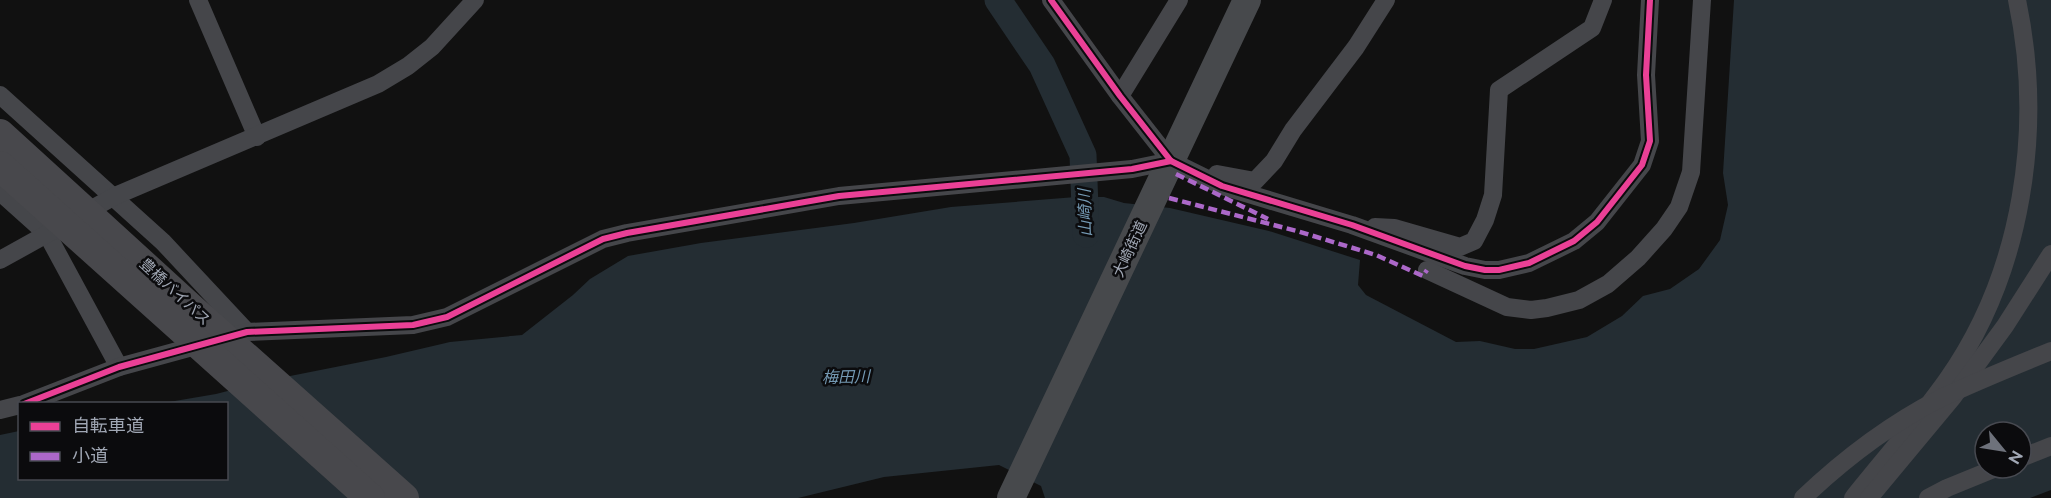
<svg xmlns="http://www.w3.org/2000/svg" width="2051" height="498" font-family="Raleway,'Noto Sans JP',sans-serif">
<style>
.water{fill:#242d33;fill-rule:evenodd}
.lines{fill:none;stroke-linecap:round;stroke-linejoin:round}
.river{stroke:#242d33;stroke-width:27}
.minor{stroke:#45464a;stroke-width:18}
.primary{stroke:#47494c;stroke-width:28}
.minor-bridge{stroke:#45464a;stroke-width:18}
.trunk-bridge{stroke:#48484c;stroke-width:30}
.quiet{stroke:#ac68c9;stroke-width:4.5;stroke-dasharray:9 4.5;stroke-linecap:butt}
.cycleway-casing{stroke:#0b0b0d;stroke-width:10}
.cycleway{stroke:#ea4096;stroke-width:6}
.labels{text-anchor:middle;dominant-baseline:central;stroke-width:5;stroke-linejoin:round;paint-order:stroke}
.street-label{font-size:15px;fill:#a0a7b4;stroke:#0b0b0d}
.water-label{font-size:16px;font-style:italic;fill:#7499b3;stroke:#0b0b0d}
</style>
<rect width="100%" height="100%" fill="#111"/>
<!-- water -->
<path class="water" d="M 1734,0 L 2051,0 L 2051,490 L 2030,498 L 1045,498 L 1041,486 L 999,465 L 884,477 L 798,498 L 0,498 L 0,435 L 19,431 L 20,478 L 226,478 L 226,404 L 163,403 L 216,394 L 275,379 L 386,357 L 450,342 L 522,335 L 573,295 L 590,279 L 628,256 L 701,243 L 854,223 L 951,207 L 1076,197 L 1104,197 L 1124,203 L 1170,208 L 1269,231 L 1360,260 L 1358,285 L 1366,295 L 1456,342 L 1480,341 L 1515,349 L 1534,349 L 1587,337 L 1622,316 L 1643,296 L 1670,289 L 1699,269 L 1720,240 L 1728,205 L 1723,173 ZM 1985,432 L 2021,432 L 2021,468 L 1985,468 Z"/>
<g class="lines">
<!-- river -->
<polyline class="river" points="998,0 1042,65 1083,155 1086,234"/>
<!-- minor -->
<g class="minor">
<polyline points="198,0 257,137"/>
<polyline points="1051,0 1120,96 1171,161 1222,186 1352,225 1465,266 1485,270 1499,270 1529,263 1574,241 1597,222 1642,165 1650,141 1646,75 1650,0"/>
<polyline points="0,95 163,242 247,332"/>
<polyline points="1120,96 1179,0"/>
<polyline points="1217,174 1255,181 1274,161 1293,130 1356,47 1386,0"/>
<polyline points="0,192 47,234 119,367"/>
<polyline points="1375,227 1394,228 1460,247 1474,241 1485,220 1493,195 1499,90 1592,28 1603,0"/>
<polyline points="0,260 115,196 378,84 408,66 432,47 475,0"/>
<polyline points="1427,270 1507,307 1531,310 1547,308 1579,300 1608,284 1638,258 1664,229 1679,207 1691,172 1702,0"/>
<polyline points="24,404 119,367 247,332 413,325 447,317 603,239 627,233 839,196 1132,169 1171,161"/>
<polyline points="0,410 20,405"/>
<polyline points="2021,458 2051,446"/>
<path d="M 1853,498 C 1884,459 1918,421 1947,380 C 2023,272 2044,128 2017,0"/>
<polyline points="1869,498 1953,397 2005,326 2051,254"/>
<polyline points="1928,498 1947,488 1996,468"/>
</g>
<!-- primary -->
<polyline class="primary" points="1011,498 1247,0"/>
<!-- minor-bridge -->
<path class="minor-bridge" d="M 1803,498 C 1844,459 1890,424 1941,398 C 1977,381 2014,366 2051,351"/>
<!-- trunk-bridge -->
<g class="trunk-bridge">
<polyline points="0,134 194,311 404,498"/>
<polyline points="0,166 370,498"/>
</g>
<!-- quiet -->
<g class="quiet">
<polyline points="1176,174 1268,219"/>
<polyline points="1169,198 1297,231 1376,255 1423,276 1427,270"/>
</g>
<defs>
<g id="cycleway">
<polyline points="1051,0 1120,96 1171,161 1222,186 1352,225 1465,266 1485,270 1499,270 1529,263 1574,241 1597,222 1642,165 1650,141 1646,75 1650,0"/>
<polyline points="24,404 119,367 247,332 413,325 447,317 603,239 627,233 839,196 1132,169 1171,161"/>
</g>
</defs>
<!-- cycleway casing -->
<use href="#cycleway" class="cycleway-casing"/>
<!-- cycleway -->
<use href="#cycleway" class="cycleway"/>
</g>
<g class="labels">
<!-- street labels -->
<g class="street-label">
<text transform="translate(1130 249) rotate(-65)">大崎街道</text>
<text transform="translate(175 292) rotate(43)">豊橋バイパス</text>
</g>
<!-- water labels -->
<g class="water-label">
<text transform="translate(1085 213) rotate(-92)">山崎川</text>
<text transform="translate(846 377) rotate(-1)">梅田川</text>
</g>
</g>
<!-- legend -->
<rect x="18" y="402" width="210" height="78" fill="#0b0b0d" stroke="#474950" stroke-width="1.5"/>
<rect x="30" y="422" width="30" height="9" fill="#ea4096" stroke="#474950" stroke-width="1.5"/>
<text x="72" y="432" font-size="18" fill="#a0a7b4">自転車道</text>
<rect x="30" y="452" width="30" height="9" fill="#ac68c9" stroke="#474950" stroke-width="1.5"/>
<text x="72" y="462" font-size="18" fill="#a0a7b4">小道</text>
<!-- north arrow -->
<g transform="translate(2003 450) rotate(120)"><circle r="28" fill="#0b0b0d" stroke="#474950" stroke-width="1.5"/>
<path d="M0-4.5L10 22L0 15L-10 22Z" fill="#6e727b"/>
<text y="-9" font-size="16" font-weight="bold" text-anchor="middle" fill="#a0a7b4">N</text>
</g>
</svg>
